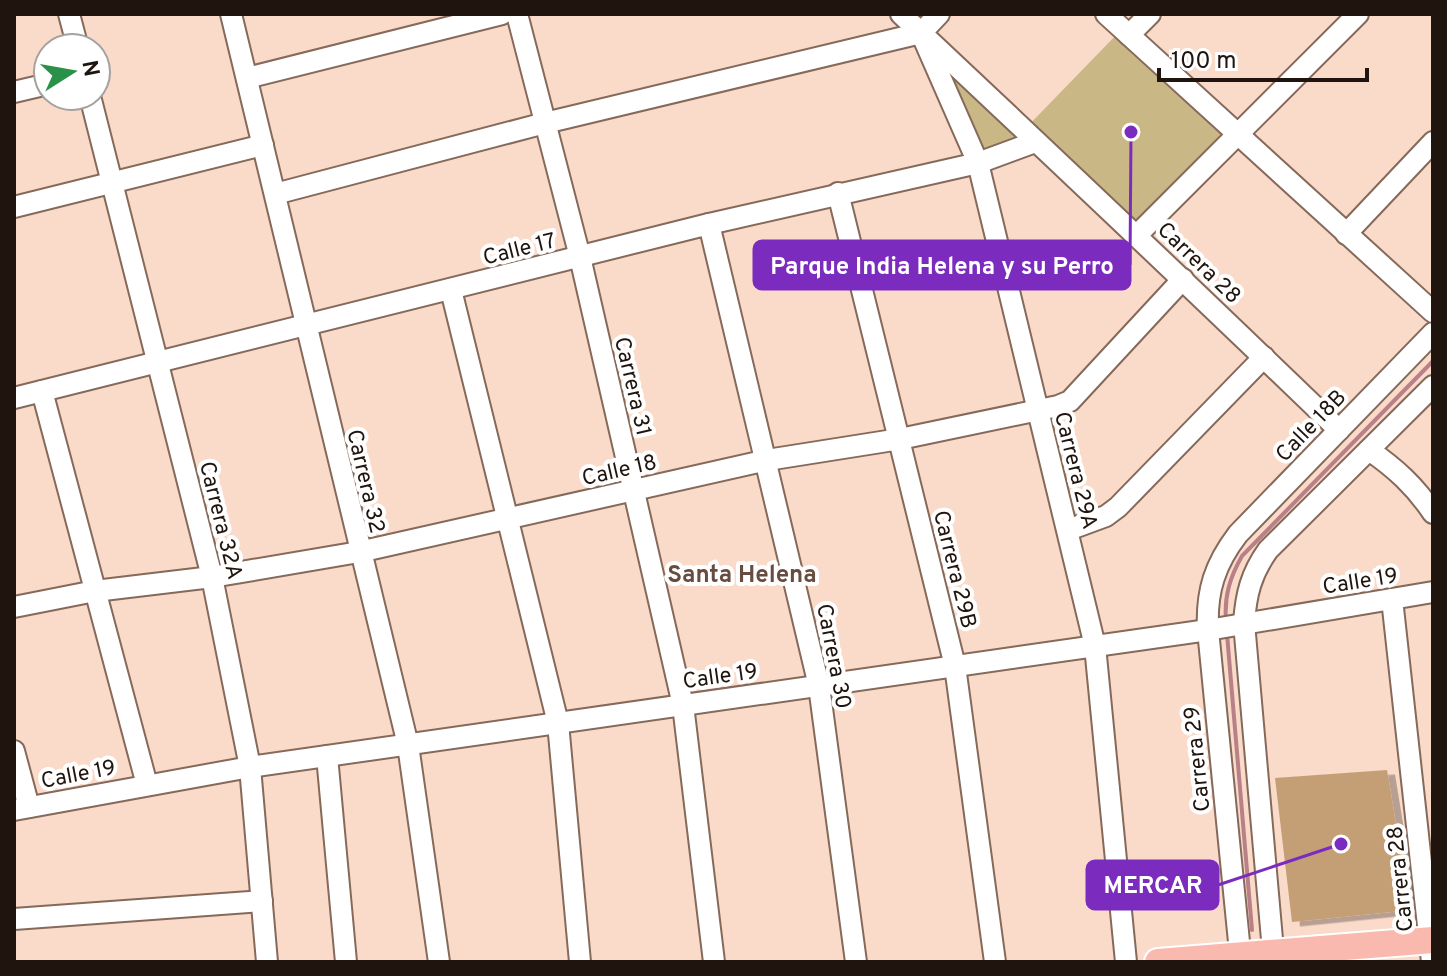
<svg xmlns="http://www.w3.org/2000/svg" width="1447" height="976" viewBox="0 0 1447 976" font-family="Overpass,sans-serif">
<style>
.green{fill:#cab786}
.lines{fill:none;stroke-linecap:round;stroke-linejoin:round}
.stream{stroke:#ba8088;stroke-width:4}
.building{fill:#c49f74;filter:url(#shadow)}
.minor-casing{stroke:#85695a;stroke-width:24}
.major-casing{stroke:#fff;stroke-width:30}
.minor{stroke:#fff;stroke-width:20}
.major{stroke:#fab9ae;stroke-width:26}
.labels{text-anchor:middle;stroke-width:8;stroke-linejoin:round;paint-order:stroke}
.street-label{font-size:22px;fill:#1f140e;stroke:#fff}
.neighbourhood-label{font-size:24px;font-weight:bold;fill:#674d3f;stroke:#fff}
.leader{fill:none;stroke:#7b2cbf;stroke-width:3}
.callout-dot{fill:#7b2cbf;stroke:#fff;stroke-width:3}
.callout{fill:#7b2cbf;stroke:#7b2cbf;stroke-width:3}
.callout-label{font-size:24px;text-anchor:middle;font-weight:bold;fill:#fff}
</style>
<defs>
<filter id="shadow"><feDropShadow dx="8" dy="4.5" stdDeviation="0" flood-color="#0004"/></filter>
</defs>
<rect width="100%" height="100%" fill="#fadac9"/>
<!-- green -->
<polygon class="green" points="1122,29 1238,133 1137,235 1035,143 978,163 921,33 1023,131"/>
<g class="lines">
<!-- stream -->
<g class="stream">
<path d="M1226 621C1224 596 1230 577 1242 556L1433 361"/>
<polyline points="1227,634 1252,930"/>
</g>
</g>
<!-- building -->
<polygon class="building" points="1387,770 1410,910 1292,922 1275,778"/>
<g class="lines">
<!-- minor casing -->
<g class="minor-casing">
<g id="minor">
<polyline points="69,14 78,48"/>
<polyline points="231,14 408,745 439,962"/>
<polyline points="517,14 580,257 683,705 714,962"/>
<path d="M901 14C1048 152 1194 290 1339 430"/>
<polyline points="1106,14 1433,312"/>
<polyline points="921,33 978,163 1095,646 1126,962"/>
<polyline points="1129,35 1150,14"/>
<polyline points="247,78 502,14"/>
<polyline points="14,92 48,84"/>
<polyline points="90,96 212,577 250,767 267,962"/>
<polyline points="838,193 955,666 995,962"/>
<polyline points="275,194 545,123 921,33 939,14"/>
<polyline points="14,207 263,145"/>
<polyline points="709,224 819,686 856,962"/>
<polyline points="1346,234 1433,142"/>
<polyline points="1137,235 1358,14"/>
<polyline points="451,290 558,723 580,962"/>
<polyline points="42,391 147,785"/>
<polyline points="14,398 709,224 978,163 1035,142"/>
<path d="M1369 450C1395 468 1415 486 1433 513"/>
<polyline points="1068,530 1106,516 1118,507 1264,357"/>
<polyline points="1392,599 1432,962"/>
<polyline points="14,607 95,591 212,577 359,552 767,460 900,439 1058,406 1070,401 1183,279"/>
<polyline points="14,751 29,807"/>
<polyline points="327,756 346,962"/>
<polyline points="14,810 250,767 1208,630 1433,592"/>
<polyline points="14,919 262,901"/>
<path d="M1241 962 1208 630C1206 591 1215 564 1238 534L1433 333"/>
<path d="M1274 962 1244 623C1246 594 1251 574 1268 550L1433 386"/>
</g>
</g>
<!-- major casing -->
<g class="major-casing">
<polyline id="major" points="1158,962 1433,940"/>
</g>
<!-- minor -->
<use href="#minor" class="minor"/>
<!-- major -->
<use href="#major" class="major"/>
</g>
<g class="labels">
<!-- street labels -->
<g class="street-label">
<text transform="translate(519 248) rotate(-14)" y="8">Calle 17</text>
<text transform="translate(1200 262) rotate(44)" y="8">Carrera 28</text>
<text transform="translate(634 386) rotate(77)" y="8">Carrera 31</text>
<text transform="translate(1310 425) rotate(-46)" y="8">Calle 18B</text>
<text transform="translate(619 469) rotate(-13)" y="8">Calle 18</text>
<text transform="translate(1077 470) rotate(76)" y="8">Carrera 29A</text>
<text transform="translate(367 481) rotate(77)" y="8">Carrera 32</text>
<text transform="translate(222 520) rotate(76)" y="8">Carrera 32A</text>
<text transform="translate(956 569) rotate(76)" y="8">Carrera 29B</text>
<text transform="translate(1360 580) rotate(-9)" y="8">Calle 19</text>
<text transform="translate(835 656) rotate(79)" y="8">Carrera 30</text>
<text transform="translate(720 675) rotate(-8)" y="8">Calle 19</text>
<text transform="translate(1196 759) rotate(-96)" y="8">Carrera 29</text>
<text transform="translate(78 773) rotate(-11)" y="8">Calle 19</text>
<text transform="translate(1399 879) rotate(-96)" y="8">Carrera 28</text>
</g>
<!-- neighbourhood labels -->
<g class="neighbourhood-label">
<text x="742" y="582">Santa Helena</text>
</g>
</g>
<!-- callouts -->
<path class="leader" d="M1131 132L1130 265M1341 844L1218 885"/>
<g class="callout-dot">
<circle cx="1131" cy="132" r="8"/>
<circle cx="1341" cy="844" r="8"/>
</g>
<g class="callout">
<rect x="754" y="241" width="376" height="48" rx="8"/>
<rect x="1087" y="861" width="131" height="48" rx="8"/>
</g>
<g class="callout-label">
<text x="942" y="274">Parque India Helena y su Perro</text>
<text x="1153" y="893">MERCAR</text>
</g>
<!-- border -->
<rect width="1447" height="976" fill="none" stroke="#1f140e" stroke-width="32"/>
<!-- north arrow -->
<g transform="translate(72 72) rotate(79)"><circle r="38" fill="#ffffff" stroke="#a5a19f" stroke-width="2"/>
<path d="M0-6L14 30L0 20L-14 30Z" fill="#299248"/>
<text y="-12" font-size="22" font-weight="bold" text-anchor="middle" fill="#1f140e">N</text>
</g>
<!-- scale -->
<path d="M1159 68v12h208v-12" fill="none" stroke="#1f140e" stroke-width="4"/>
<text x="1171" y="68" font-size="24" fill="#1f140e" stroke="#ffffff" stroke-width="6" paint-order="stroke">100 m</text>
</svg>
